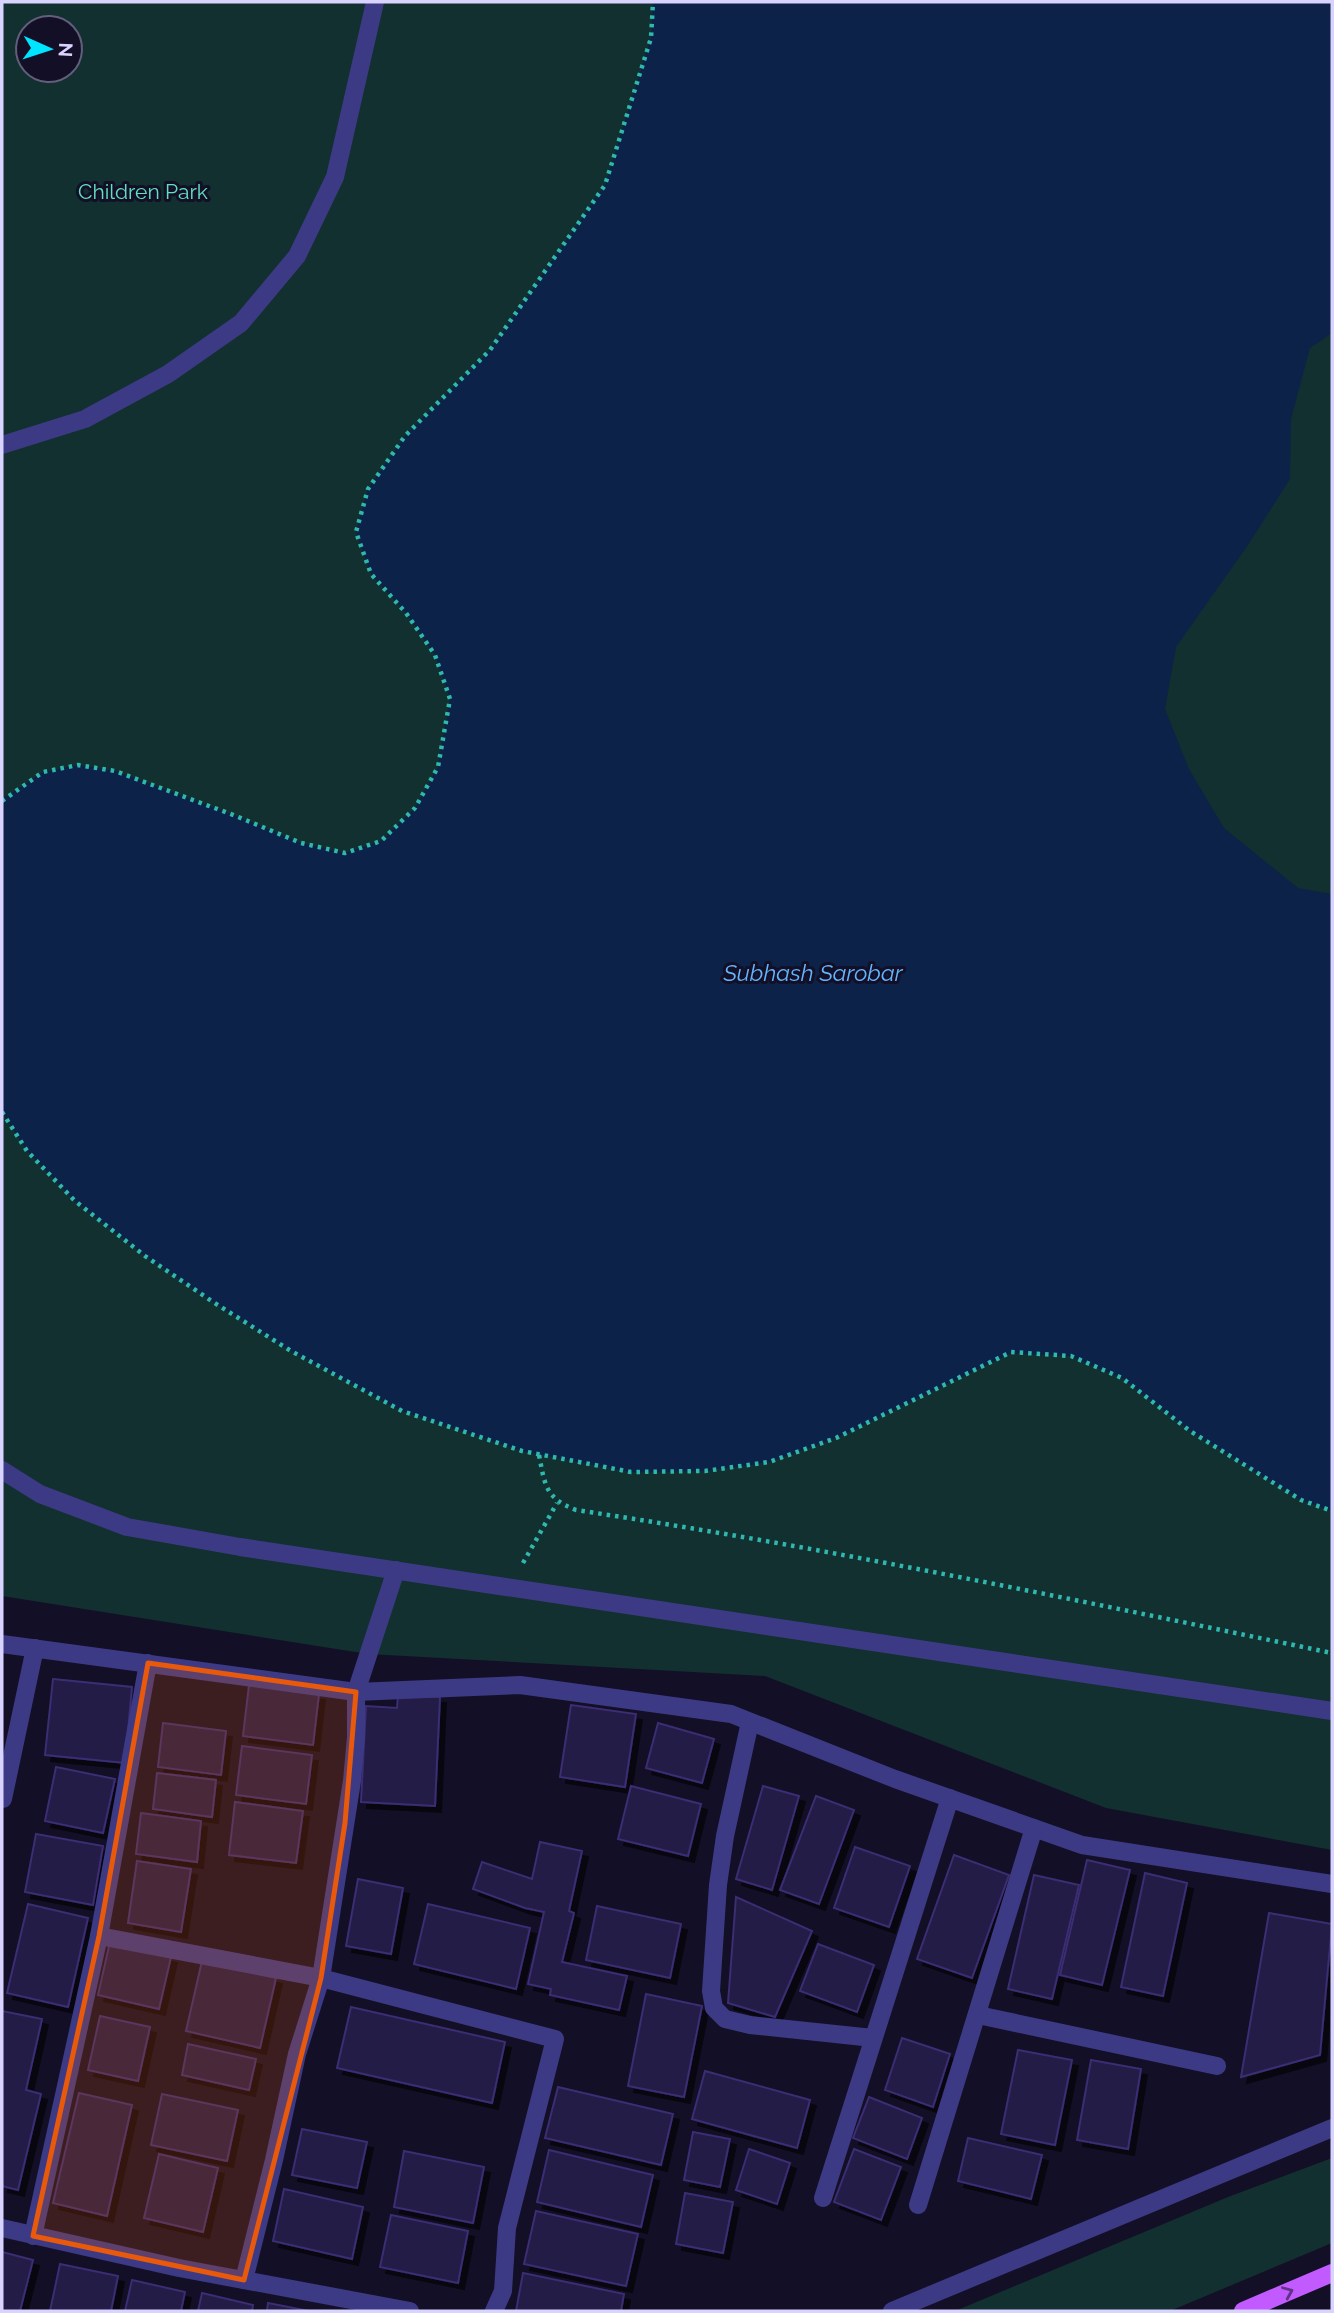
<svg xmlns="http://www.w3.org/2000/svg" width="1334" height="2313" viewBox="0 0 1334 2313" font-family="Raleway,sans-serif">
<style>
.green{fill:#12302f;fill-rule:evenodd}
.water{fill:#0c2248}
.building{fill:#241b47;stroke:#3b2d73;stroke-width:2;filter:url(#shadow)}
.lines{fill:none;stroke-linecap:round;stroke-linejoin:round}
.path{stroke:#2fb8b0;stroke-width:4.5;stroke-dasharray:3.5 5;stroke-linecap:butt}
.minor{stroke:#3d3a85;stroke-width:18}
.major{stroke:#c25bff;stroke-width:18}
.oneway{stroke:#623188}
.marked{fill:#e8590c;fill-opacity:0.2;stroke:#e8590c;stroke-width:5;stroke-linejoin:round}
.labels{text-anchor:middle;stroke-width:6;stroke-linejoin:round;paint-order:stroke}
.park-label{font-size:21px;fill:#5fe0c0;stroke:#130f26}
.water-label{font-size:23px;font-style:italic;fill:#62b6ff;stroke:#130f26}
</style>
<defs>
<filter id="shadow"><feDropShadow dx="6" dy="6" stdDeviation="0" flood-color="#0009"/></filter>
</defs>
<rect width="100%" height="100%" fill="#130f26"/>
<!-- green -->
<g class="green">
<path d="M2 2H1332V1850L1106 1808 765 1676 368 1654 2 1596ZM28 28H70V70H28Z"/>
<polygon points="1332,2158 1332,2243 1170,2311 955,2311 1228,2197"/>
</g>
<!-- water -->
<polygon class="water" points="653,2 1332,2 1332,333 1310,348 1291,419 1290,479 1248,545 1176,647 1165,709 1189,769 1224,828 1298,888 1332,894 1332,1511 1301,1500 1190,1431 1122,1378 1070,1356 1011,1353 836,1438 769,1462 705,1471 631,1472 522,1451 402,1411 291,1351 213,1302 145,1256 75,1201 27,1151 2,1112 2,801 4,798 43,772 78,765 115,771 236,816 301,843 345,853 381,841 415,808 438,767 450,699 435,655 406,613 371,574 356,532 368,489 405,436 490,350 605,185 651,38"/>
<!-- building -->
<g class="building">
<polygon points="53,1679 132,1687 125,1763 45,1755"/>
<polygon points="249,1685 319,1694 313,1745 243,1736"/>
<polygon points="398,1695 440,1697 435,1806 361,1802 366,1706 397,1708"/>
<polygon points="571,1705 636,1714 625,1787 560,1777"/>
<polygon points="163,1723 226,1731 221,1775 158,1767"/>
<polygon points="658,1723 714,1739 702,1783 646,1768"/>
<polygon points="242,1746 312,1755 306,1804 236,1795"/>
<polygon points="56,1767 115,1779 103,1833 45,1821"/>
<polygon points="157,1773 216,1780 212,1817 153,1809"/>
<polygon points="631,1786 701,1804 688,1856 618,1839"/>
<polygon points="763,1786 799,1796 772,1890 736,1879"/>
<polygon points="816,1796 854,1810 819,1904 780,1890"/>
<polygon points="235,1802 303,1811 296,1863 229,1855"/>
<polygon points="141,1813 201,1821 197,1862 136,1854"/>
<polygon points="36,1834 103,1846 93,1905 25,1892"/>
<polygon points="540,1842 582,1851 569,1911 574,1913 562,1962 627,1976 619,2010 550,1995 551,1989 528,1984 544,1912 525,1908 473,1889 482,1862 532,1879"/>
<polygon points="855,1847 910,1866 889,1927 834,1908"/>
<polygon points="954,1855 1009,1875 972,1978 917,1959"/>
<polygon points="1087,1860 1130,1870 1102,1985 1060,1975"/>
<polygon points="137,1861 191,1869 181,1932 128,1923"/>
<polygon points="1145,1873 1187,1883 1163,1996 1121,1987"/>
<polygon points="1034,1875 1079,1885 1052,1999 1008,1989"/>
<polygon points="358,1879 403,1888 391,1954 346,1946"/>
<polygon points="736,1897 812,1931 775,2017 728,2003"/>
<polygon points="28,1904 88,1918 68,2007 7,1993"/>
<polygon points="428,1904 530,1928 516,1989 414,1964"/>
<polygon points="597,1906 681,1924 670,1978 586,1960"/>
<polygon points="1269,1913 1332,1924 1320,2055 1241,2077"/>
<polygon points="110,1942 171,1957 159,2009 98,1995"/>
<polygon points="818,1944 874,1965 857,2012 800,1991"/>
<polygon points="202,1961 276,1978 260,2048 186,2031"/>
<polygon points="646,1994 702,2006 684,2097 628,2086"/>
<polygon points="351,2007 505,2042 492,2103 337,2068"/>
<polygon points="2,2011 42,2019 26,2090 41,2094 18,2190 2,2186"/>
<polygon points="100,2016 150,2027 138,2081 88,2070"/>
<polygon points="902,2038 950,2054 933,2107 885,2090"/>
<polygon points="188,2044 256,2059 249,2090 182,2075"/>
<polygon points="1018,2050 1072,2060 1055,2145 1001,2134"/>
<polygon points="1091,2060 1141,2069 1128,2149 1077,2140"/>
<polygon points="705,2071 810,2100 797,2148 692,2119"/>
<polygon points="558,2087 673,2114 661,2165 545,2138"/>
<polygon points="79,2093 132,2105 107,2216 53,2203"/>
<polygon points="162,2094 238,2110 227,2161 151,2145"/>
<polygon points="869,2097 922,2118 907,2159 853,2138"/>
<polygon points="302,2129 367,2142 357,2188 292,2175"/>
<polygon points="693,2132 730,2139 720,2187 684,2180"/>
<polygon points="968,2138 1042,2155 1031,2199 958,2181"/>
<polygon points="749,2149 790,2163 777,2204 736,2190"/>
<polygon points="854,2149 901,2167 881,2220 834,2202"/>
<polygon points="549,2150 653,2175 641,2227 537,2202"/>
<polygon points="404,2151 484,2167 473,2223 394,2207"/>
<polygon points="159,2154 218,2168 203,2232 144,2218"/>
<polygon points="284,2189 363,2207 352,2259 273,2241"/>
<polygon points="685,2193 733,2202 723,2253 676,2244"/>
<polygon points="536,2211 638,2234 626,2286 524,2264"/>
<polygon points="391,2215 468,2231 458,2283 380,2267"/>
<polygon points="2,2252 33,2260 20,2311 2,2311"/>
<polygon points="60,2264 118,2276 111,2311 50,2311"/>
<polygon points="523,2273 624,2294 621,2311 516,2311"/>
<polygon points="132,2280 185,2292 181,2311 125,2311"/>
<polygon points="202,2293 253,2305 252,2311 198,2311"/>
<polygon points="268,2303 309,2311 267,2311"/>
</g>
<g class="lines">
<!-- path -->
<g class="path">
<polyline points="2,801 43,772 78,765 115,771 236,816 301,843 345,853 381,841 415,808 438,767 450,699 435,655 406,613 371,574 356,532 368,489 405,436 490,350 605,185 651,38 653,2"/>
<polyline points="2,1112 27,1151 75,1201 145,1256 213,1302 291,1351 402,1411 522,1451 631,1472 705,1471 769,1462 836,1438 1011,1352 1071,1356 1122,1378 1190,1431 1301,1500 1332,1511"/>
<path d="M539 1455C545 1485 545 1498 576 1510 830 1548 1081 1601 1332 1653"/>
<polyline points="523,1563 557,1503"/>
</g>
<!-- minor -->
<g class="minor">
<polyline points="2,445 85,419 168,374 241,323 297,256 335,177 375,2"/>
<polyline points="2,1470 40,1494 127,1527 240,1547 1332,1711"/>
<polyline points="2,1644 356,1692 520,1685 731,1714 895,1779 1082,1845 1332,1884"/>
<polyline points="148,1663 99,1936 321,1978 555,2039 507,2228 503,2291 494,2311"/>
<polyline points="750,1722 725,1836 718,1885 711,1991 714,2008 725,2019 750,2025 873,2038"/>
<polyline points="3,1799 35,1648"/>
<polyline points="978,2015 1217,2066"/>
<polyline points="823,2198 950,1798"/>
<polyline points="918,2205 1034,1828"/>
<polyline points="2,2228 179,2268 410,2311"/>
<polyline points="33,2236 99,1936"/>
<polyline points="244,2280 274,2160 297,2054 321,1978 352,1781 356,1737 356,1692 396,1570"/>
<polyline points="892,2311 1332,2128"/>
</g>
<!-- major -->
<polyline class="major" points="1243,2311 1332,2273"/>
</g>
<!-- one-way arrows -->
<defs><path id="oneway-chevron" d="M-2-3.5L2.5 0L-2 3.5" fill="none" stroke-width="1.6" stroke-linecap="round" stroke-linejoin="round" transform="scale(1.75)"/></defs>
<use class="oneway" href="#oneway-chevron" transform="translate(1288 2292) rotate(-23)"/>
<!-- marked area -->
<path class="marked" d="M148 1663 356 1692 345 1823 321 1978 244 2280 33 2236 99 1936Z"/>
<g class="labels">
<!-- park labels -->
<g class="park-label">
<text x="143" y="199">Children Park</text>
</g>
<!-- water labels -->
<g class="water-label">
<text x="813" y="981">Subhash Sarobar</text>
</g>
</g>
<!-- border -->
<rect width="1334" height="2313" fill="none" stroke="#d9d4ff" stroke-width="7"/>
<!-- north arrow -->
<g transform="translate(49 49) rotate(93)"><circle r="33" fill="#130f26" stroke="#625e7d" stroke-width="2"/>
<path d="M0-5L12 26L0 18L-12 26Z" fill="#00e5ff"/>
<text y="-10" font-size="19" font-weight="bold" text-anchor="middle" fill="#d9d4ff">N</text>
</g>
</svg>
